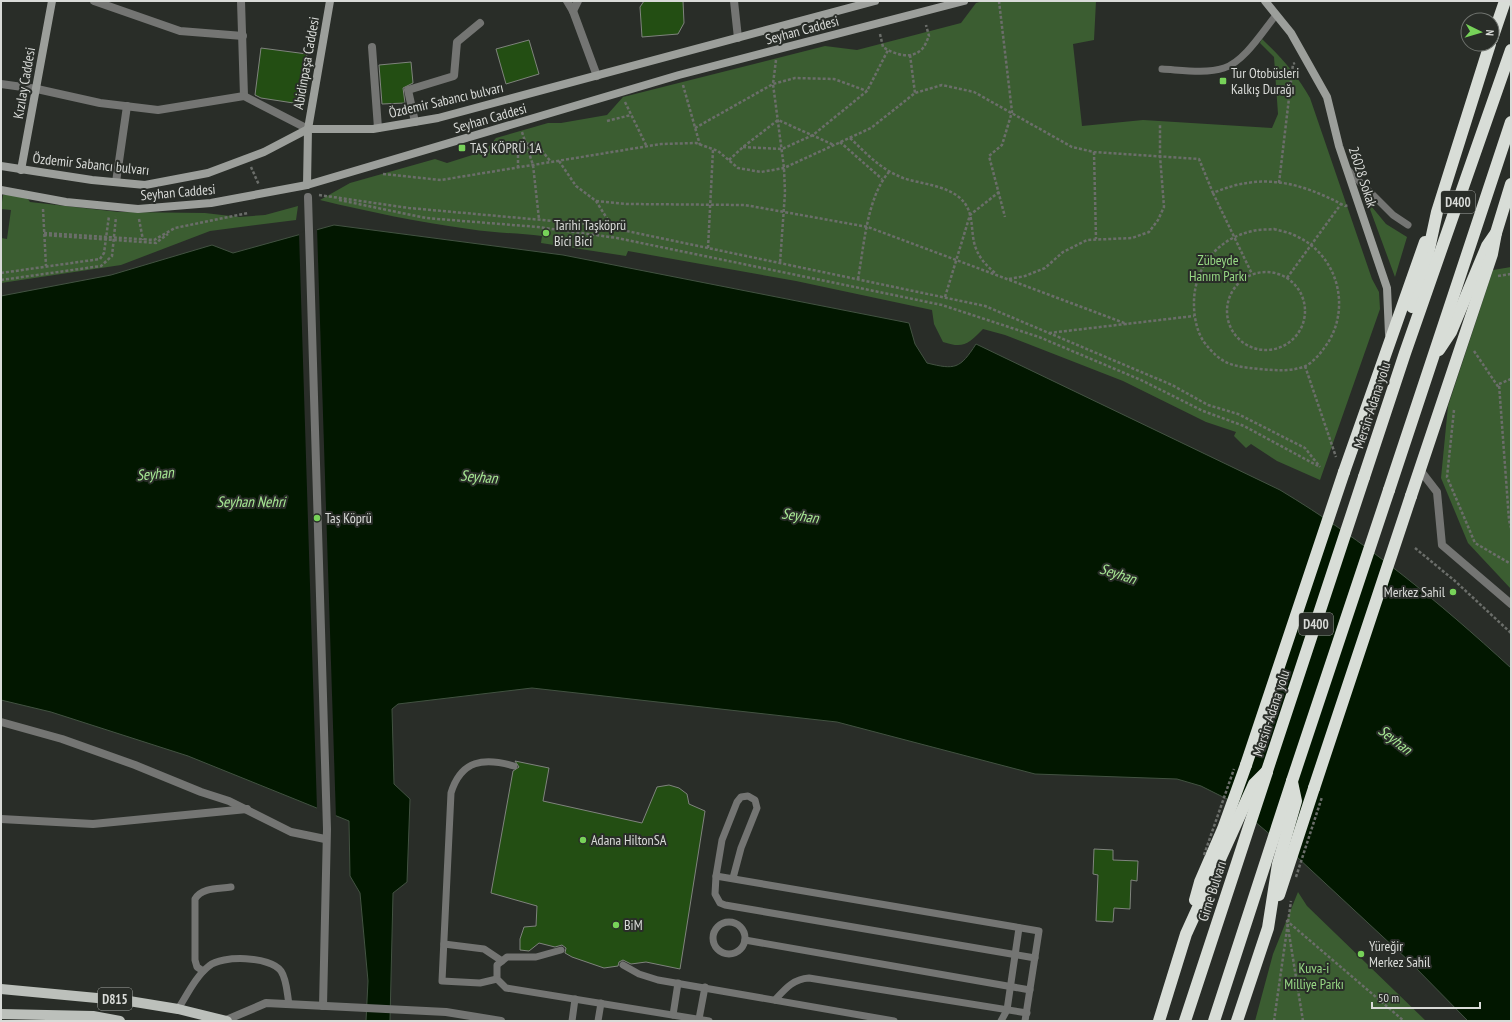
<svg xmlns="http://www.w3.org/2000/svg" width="1512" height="1022" viewBox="0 0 1512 1022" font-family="'PT Sans Narrow',sans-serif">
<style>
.green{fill:#3b5d31}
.water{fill:#021700;stroke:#425241}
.pier{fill:#292d28}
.building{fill:#234e13;stroke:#7f837d}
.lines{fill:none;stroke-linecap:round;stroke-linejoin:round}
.path{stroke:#6b6e6a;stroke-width:2.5;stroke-dasharray:3 2;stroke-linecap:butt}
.lane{stroke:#747573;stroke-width:7}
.street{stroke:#747573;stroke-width:8}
.secondary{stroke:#9c9f9b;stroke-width:8}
.primary{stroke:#bcc0bb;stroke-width:10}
.highway{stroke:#d8ddd7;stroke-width:12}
.path-bridge{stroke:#6b6e6a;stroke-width:2.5;stroke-dasharray:3 2;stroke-linecap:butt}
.highway-bridge{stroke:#d8ddd7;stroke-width:12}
.poi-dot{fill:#77d259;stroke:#292d28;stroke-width:1.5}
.labels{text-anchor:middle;stroke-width:4;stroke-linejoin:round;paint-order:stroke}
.shield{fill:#292d28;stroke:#a4a7a3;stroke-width:1}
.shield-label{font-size:13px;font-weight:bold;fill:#d9dbd8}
.street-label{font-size:14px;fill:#d9dbd8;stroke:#292d28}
.poi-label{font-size:14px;fill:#d9dbd8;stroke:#292d28;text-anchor:start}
.park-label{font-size:14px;fill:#97d884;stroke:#292d28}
.water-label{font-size:15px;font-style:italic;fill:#a8e995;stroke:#292d28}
</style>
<rect width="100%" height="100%" fill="#292d28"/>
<!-- green -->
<g class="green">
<path d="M983 1H1096L1094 40 1073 44 1082 126 1143 120 1272 128 1278 114 1274 57 1260 43 1262 39C1281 57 1297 75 1310 98L1372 279 1379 292 1380 309 1320 480 1277 461 1251 444 1246 448 1234 436 1236 432 1206 422 1123 381 1005 335 983 329C968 344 964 349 943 342L934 324 932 310 796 281 628 251 626 256 541 243 542 236C518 233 493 233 469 229 419 222 369 212 320 200L350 183 435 159 447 163 485 151 496 138 548 123H561L607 115 623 97 825 46 857 50 961 23 976 3Z"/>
<polygon points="3,195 25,195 30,202 119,212 205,213 239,217 265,215 298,206 296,220 210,231 121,265 1,283 1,238 7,239 11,210 1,209"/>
<polygon points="1367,201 1386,224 1407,237 1395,277"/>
<polygon points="1511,267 1511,589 1468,543 1441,478 1448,406 1493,270"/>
<polygon points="1298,892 1307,906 1426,1021 1255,1021 1273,954"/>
</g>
<!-- water -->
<path class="water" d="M334 225 563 255 909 323 915 344 927 363C955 370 960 369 976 344L1280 490C1365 541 1438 601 1511 668V1021H1468L1410 962 1297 857 1229 800 1201 786 1177 779 1035 774 837 722 532 688 398 704 392 709 394 784 410 799 407 882 393 893 390 1021H366L368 981 360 893 350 876 349 821 188 756 51 712 1 700V296L111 275 212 245 233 253Z"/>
<!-- pier -->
<polygon class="pier" points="317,228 336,818 317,810 299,233"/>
<!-- building -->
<g class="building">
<polygon points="644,1 683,1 684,23 678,34 642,37 640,7"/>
<polygon points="529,40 539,74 506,84 496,49"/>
<polygon points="261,48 307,54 300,104 261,98 255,95"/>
<polygon points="411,62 413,83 403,88 405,103 382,104 379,65"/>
<polygon points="515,761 549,768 543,801 642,823 657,787 669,785 679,788 687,794 689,804 705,811 680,969 646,962 631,964 623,960 619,962 618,966 604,968 572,957 565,953 566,948 562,945 555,947 539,943 529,951 520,950 520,939 524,927 536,926 537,906 491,893 513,771 519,767"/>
<polygon points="1094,849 1113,850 1113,860 1138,861 1137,881 1131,880 1130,909 1114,908 1113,922 1096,921 1098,875 1093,874"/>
</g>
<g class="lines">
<!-- path -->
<g class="path">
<polyline points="999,1 1012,112 1002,145 989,156 1005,217"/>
<path d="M880 34 883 47C894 54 910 60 921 50 925 47 927 40 929 36L926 25"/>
<polyline points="910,55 915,93"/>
<polyline points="776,60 773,84 784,168 785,193 780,263"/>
<polyline points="683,85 700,145"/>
<polyline points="625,102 647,147"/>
<polyline points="607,121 631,115"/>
<polyline points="695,128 773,84 795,78 834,79 867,91"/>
<polyline points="522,132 533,165 539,219"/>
<path d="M850 138C867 154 880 169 903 178 921 184 945 185 960 198 975 211 970 230 975 246 979 258 986 265 995 273"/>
<polyline points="840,142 882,179"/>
<polyline points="743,147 782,149 813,135 867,91 888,50"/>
<polyline points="1094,152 1096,239"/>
<polyline points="729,160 743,147 778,120 834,145"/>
<polyline points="559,161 576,186 596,201 613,228"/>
<polyline points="251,167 259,185"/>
<polyline points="518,168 518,146 535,142 551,162"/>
<path d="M383 174 441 180 661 144 696 143 718 151 738 168 761 172 784 168 871 128 915 93 942 85 974 92 1072 147 1094 152 1199 159 1213 193C1262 172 1300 182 1345 206L1349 205"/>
<polyline points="1279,183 1293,64 1295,63"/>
<polyline points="1213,193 1252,274"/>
<polyline points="319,195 409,208 598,225 985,306 1172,385 1208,405 1238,414 1305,448 1320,467"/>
<polyline points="339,200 426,218 538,227 617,238 942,305 1039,337 1141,380 1203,411 1244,426 1318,466"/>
<polyline points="596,201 627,204 745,205 868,227 1127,324"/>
<polyline points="43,209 46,266"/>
<polyline points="139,219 143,240"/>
<path d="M1274 229C1280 231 1288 232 1294 235 1336 253 1351 303 1329 341 1323 350 1314 363 1303 367 1288 372 1274 370 1259 369 1231 366 1222 365 1204 342 1197 332 1194 317 1194 305 1193 269 1217 238 1253 231 1259 229 1267 230 1274 229Z"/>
<polyline points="44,233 154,240 175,228 248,213"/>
<polyline points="44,235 156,243 168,234"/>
<polyline points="708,248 713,150"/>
<circle cx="1266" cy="311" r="39"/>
<polyline points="1,273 100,259 104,253 109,216"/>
<polyline points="1498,276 1511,274"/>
<polyline points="1287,278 1341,204"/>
<path d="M858 279C864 246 867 197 889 172"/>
<polyline points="1009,279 1025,276 1045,268 1063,252 1087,240 1132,238 1149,232 1158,220 1164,207 1160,156 1160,124"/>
<polyline points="1,280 101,266 112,256 116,217"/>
<polyline points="945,297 970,215 999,192"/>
<polyline points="1049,333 1194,316"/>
<polyline points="1474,351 1499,388"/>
<polyline points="1305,366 1336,457"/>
<polyline points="1511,379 1499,384 1509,520 1511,528"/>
<polyline points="1454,410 1447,477 1475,543 1511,564"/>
<polyline points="1415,548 1455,581 1511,633"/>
<polyline points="1274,1021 1291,901"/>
<polyline points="1303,1021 1287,921 1404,1021"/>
</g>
<!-- lane -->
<g class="lane">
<path d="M1162 69C1181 70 1206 74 1224 68 1244 62 1263 31 1276 15"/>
<polyline points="1348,170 1393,215 1408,225"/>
<polyline points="716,876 1039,931 1025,1021"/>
<polyline points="733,878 741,848 757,808 755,800 748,796 741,797 737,802 722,840 716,876 715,894 720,903 725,905 1035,958"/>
<circle cx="729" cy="938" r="16"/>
<polyline points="745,940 1030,990"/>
<polyline points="444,944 484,949 502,961"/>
<polyline points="561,950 536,957 507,957 497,965 497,979 506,988 709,1021"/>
<polyline points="623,965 639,974 658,980 894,1021"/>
<path d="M203 971 197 967 195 960V899C202 887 219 889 231 887"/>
<path d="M497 979 480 983 442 981 451 793C461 760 484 757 514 766"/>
<path d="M775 1000C785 989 793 979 809 978L1027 1013"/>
<path d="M178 1009C187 995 196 976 209 966 222 955 270 956 281 971 287 980 287 994 289 1004"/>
<polyline points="673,1015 678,983"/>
<polyline points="699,1019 705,987"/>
<polyline points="572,1021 575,999"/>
<polyline points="598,1021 601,1003"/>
<polyline points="1001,1021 1007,1010 1019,928"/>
</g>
<!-- street -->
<g class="street">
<polyline points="94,1 180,31 243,36"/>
<polyline points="241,1 244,96"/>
<polyline points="567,1 573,11 597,76"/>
<polyline points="734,1 738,38"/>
<polyline points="573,11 578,1"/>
<polyline points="372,47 378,128"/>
<polyline points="1,84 37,89 100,103 158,110 244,96 308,129"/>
<polyline points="415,122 408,90 454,76 457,42 480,23"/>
<polyline points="116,182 127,106"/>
<polyline points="308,197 327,829 323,1006"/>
<polyline points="1420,470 1437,492 1442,545 1511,604"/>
<polyline points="1,722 62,739 135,765 201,792 229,801 291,832 325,839"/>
<polyline points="1,819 93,824 247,809"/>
<polyline points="224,1021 266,1003 446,1012 501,1021"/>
</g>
<!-- secondary -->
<g class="secondary">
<polyline points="1265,1 1291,33 1327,97 1339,146 1387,288 1389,334"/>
<polyline points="1,166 92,180 145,185 208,173 264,152 308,129 373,129 438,118 875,1"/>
<polyline points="21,170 52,1"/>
<polyline points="307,185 308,129 330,1"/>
<polyline points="1,190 66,202 138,209 211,203 307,185 679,75 964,1"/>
</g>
<!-- primary -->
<g class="primary">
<polyline points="1,989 129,1001 178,1009 227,1021"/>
<polyline points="1,1014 93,1016 120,1021"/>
</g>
<!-- highway -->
<g class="highway">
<polyline points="1492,39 1505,1"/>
<polyline points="1412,307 1426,263 1437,212 1490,44"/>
<polyline points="1439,350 1451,332 1487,246 1496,233 1511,184"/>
<polyline points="1344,472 1425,242"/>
<polyline points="1364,477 1405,353 1511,50"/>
<polyline points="1389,490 1511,122"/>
<polyline points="1411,496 1492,254 1496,233"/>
<polyline points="1279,895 1314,788"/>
<polyline points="1195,900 1200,882 1223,829 1246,765"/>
<polyline points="1159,1021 1186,934 1254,784 1267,771"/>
<polyline points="1185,1021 1267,772"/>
<polyline points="1214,1021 1292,781"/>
<polyline points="1237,1021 1268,928 1278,864 1296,801 1292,782"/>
</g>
<!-- path-bridge -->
<g class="path-bridge">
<polyline points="1204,855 1234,769"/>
<polyline points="1296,877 1322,797"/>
</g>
<!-- highway-bridge -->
<g class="highway-bridge">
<polyline points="1246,765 1344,472"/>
<polyline points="1267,771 1364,477"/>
<polyline points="1292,781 1389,490"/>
<polyline points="1314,788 1411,496"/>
</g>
</g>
<!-- markers -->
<g class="poi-dot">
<rect x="1219" y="77" width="8" height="8" rx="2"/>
<rect x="458" y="144" width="8" height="8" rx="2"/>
<circle cx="546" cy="233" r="4"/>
<circle cx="317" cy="518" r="4"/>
<circle cx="1453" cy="592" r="4"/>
<circle cx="583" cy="840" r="4"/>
<circle cx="616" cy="925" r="4"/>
<circle cx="1361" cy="954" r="4"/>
</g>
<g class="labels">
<!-- shield labels -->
<g class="shield">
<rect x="1441" y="191" width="34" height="22" rx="3"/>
<rect x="1299" y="613" width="34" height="22" rx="3"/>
<rect x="98" y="988" width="34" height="22" rx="3"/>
</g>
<g class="shield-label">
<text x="1458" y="207">D400</text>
<text x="1316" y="629">D400</text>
<text x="115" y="1004">D815</text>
</g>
<!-- street labels -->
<g class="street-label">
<text transform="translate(802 30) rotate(-15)" y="5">Seyhan Caddesi</text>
<text transform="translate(306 63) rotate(-80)" y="5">Abidinpaşa Caddesi</text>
<text transform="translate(24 83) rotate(-80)" y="5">Kızılay Caddesi</text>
<text transform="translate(446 100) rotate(-13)" y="5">Özdemir Sabancı bulvarı</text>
<text transform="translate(490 118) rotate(-16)" y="5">Seyhan Caddesi</text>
<text transform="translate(91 164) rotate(6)" y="5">Özdemir Sabancı bulvarı</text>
<text transform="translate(1363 177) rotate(72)" y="5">26028 Sokak</text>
<text transform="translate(178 192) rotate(-5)" y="5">Seyhan Caddesi</text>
<text transform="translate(1372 405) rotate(-72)" y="5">Mersin-Adana yolu</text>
<text transform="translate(1271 713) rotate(-72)" y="5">Mersin-Adana yolu</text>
<text transform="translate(1212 891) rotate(-72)" y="5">Girne Bulvarı</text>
</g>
<!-- poi labels -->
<g class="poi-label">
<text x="1231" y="78">Tur Otobüsleri<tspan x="1231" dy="16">Kalkış Durağı</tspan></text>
<text x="470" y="153">TAŞ KÖPRÜ 1A</text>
<text x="554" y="230">Tarihi Taşköprü<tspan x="554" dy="16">Bici Bici</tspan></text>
<text x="325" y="523">Taș Köprü</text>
<text x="1445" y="597" text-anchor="end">Merkez Sahil</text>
<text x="591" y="845">Adana HiltonSA</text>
<text x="624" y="930">BiM</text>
<text x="1369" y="951">Yüreğir<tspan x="1369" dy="16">Merkez Sahil</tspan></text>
</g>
<!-- park labels -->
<g class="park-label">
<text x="1218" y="265">Zübeyde<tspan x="1218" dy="16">Hanım Parkı</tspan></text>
<text x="1314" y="973">Kuva-i<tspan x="1314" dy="16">Milliye Parkı</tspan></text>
</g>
<!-- water labels -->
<g class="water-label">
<text transform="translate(155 474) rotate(-5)" y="5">Seyhan</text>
<text transform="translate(479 477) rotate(5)" y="5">Seyhan</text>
<text x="251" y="507">Seyhan Nehri</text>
<text transform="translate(800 516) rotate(8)" y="5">Seyhan</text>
<text transform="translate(1118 574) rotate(18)" y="5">Seyhan</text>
<text transform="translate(1395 740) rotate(38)" y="5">Seyhan</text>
</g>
</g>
<!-- border -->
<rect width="1512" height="1022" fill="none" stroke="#d9dbd8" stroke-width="4"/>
<!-- north arrow -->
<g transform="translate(1480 32) rotate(95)"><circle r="19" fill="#292d28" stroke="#6f736e"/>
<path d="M0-3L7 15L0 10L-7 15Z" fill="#77d259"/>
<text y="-6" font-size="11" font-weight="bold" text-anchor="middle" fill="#d9dbd8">N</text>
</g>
<!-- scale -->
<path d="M1372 1002v6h108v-6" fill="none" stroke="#d9dbd8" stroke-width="2"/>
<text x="1378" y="1002" font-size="12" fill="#d9dbd8" stroke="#292d28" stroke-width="3" paint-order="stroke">50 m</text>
</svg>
